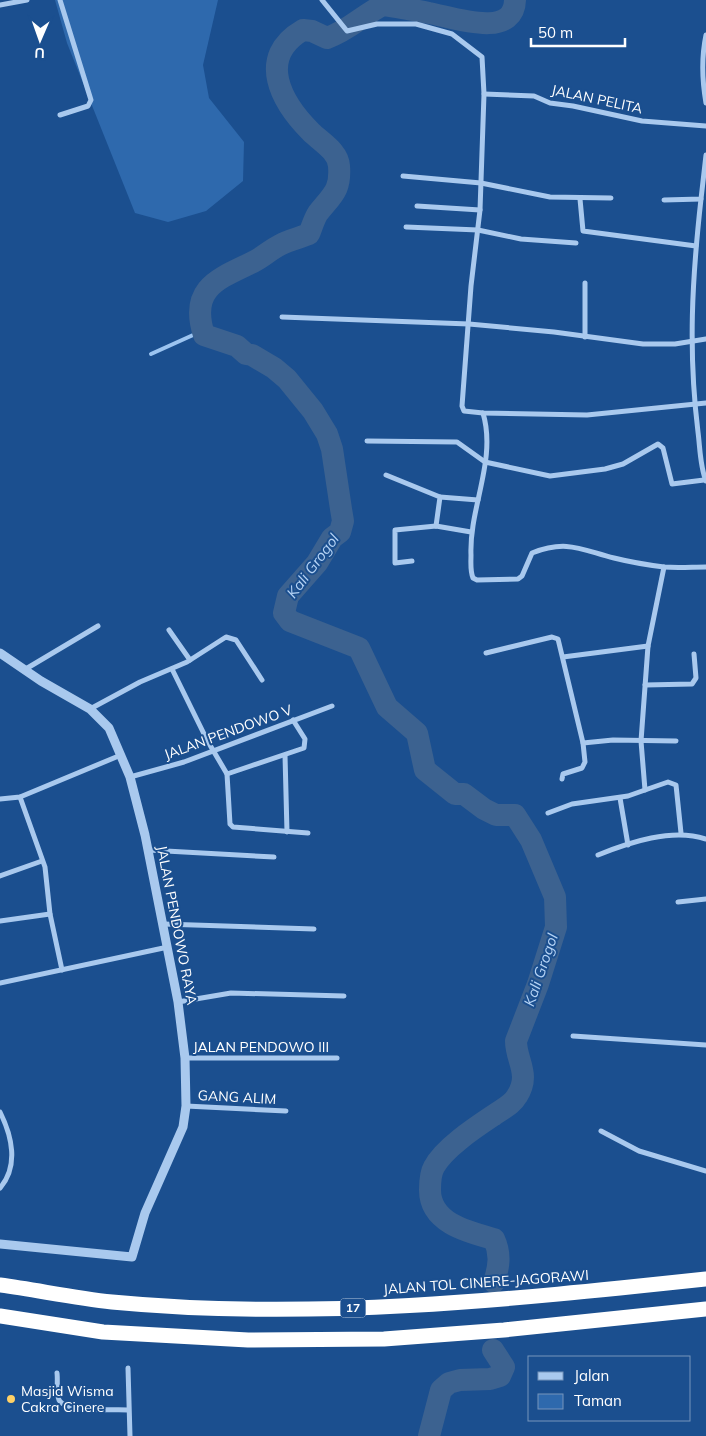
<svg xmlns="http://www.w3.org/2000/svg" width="706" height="1436" viewBox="0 0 706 1436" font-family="Mulish,sans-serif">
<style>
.green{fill:#2e69ad}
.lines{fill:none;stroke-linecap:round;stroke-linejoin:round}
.stream{stroke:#9cc4f0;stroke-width:4}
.river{stroke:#3c6290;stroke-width:22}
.minor{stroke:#a9c9ee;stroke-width:5}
.tertiary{stroke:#a9c9ee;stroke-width:9}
.motorway{stroke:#fff;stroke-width:15}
.poi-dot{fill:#ffd166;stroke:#1b4f8f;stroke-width:2}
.labels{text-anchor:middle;stroke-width:4;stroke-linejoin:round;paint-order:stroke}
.shield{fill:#1b4f8f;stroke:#bbcadd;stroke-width:1}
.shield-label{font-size:12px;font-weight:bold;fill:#fff}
.street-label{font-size:14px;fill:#fff;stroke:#1b4f8f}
.poi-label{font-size:14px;fill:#fff;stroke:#1b4f8f;text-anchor:start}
.water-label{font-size:15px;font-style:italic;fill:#b5d3f5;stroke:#1b4f8f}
</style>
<rect width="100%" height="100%" fill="#1b4f8f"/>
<!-- green -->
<polygon class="green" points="55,0 218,0 203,65 209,98 244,142 243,181 206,211 168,222 135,213 67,43"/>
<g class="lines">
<!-- stream -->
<polyline class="stream" points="151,354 202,331"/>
<!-- river -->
<g class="river">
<path d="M494 1282C499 1267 501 1254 494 1239 468 1232 430 1223 430 1190 430 1183 430 1174 434 1167 444 1148 476 1127 494 1115 502 1109 512 1105 517 1096 531 1074 516 1061 516 1041L538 984 556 927 555 897 531 840 515 815H496L484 809 464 794H455L425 770 417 733 387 707 359 648 290 621 284 613 288 596 317 563 332 538 340 532 343 521 341 509 332 449 327 434 313 411 287 379 274 368 252 355 246 354 237 346 204 335C189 288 218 279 253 262 263 257 270 250 280 245 289 240 299 238 309 234 312 227 314 219 318 213 332 195 341 191 339 166 338 151 321 142 311 132 281 102 256 57 303 30L312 31 327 38C348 31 363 15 383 5 399 7 414 10 429 13 452 17 514 40 515 0"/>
<polyline points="429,1436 441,1390 449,1383 460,1380 490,1379 500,1376 504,1367 493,1350"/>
</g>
<!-- minor -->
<g class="minor">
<polyline points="60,0 91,100 88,106 60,115"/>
<polyline points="322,0 347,31 377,24 416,24 452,34 482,57 484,94 480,210 471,286 462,406 464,411 483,413 587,415 706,403"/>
<polyline points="0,5 27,0"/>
<path d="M706 35C701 59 702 80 706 103"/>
<polyline points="484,94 534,96 550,103 573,106 642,121 706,126"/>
<polyline points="403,176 481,183 550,197 611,198"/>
<polyline points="580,199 583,231 696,246"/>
<path d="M701 199C692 280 688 351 698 432 700 447 700 467 706 481"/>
<polyline points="664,200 701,199 706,155"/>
<polyline points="417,206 480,210"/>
<polyline points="406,227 478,230 521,239 576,243"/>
<polyline points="585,283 585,337"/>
<polyline points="282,317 469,324 554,332 643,344 675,344 706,339"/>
<path d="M483 413C497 460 469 508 471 555 471 562 470 571 473 578L477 580 518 579 522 576 532 553C567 539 582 550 614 558 630 562 648 565 664 567 678 568 692 567 706 567"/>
<polyline points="367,441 457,442 485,462 550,476 605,469 623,464 658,444 663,448 672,484 704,480"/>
<polyline points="386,475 440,497 436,526"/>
<polyline points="440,497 478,500"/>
<polyline points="412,561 395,563 395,530 436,526 471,532"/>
<polyline points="664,567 648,646 641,741 645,790 668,782 676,785 681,833"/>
<polyline points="169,630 190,660"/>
<polyline points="486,653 552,637 558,639 583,743 585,762 582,768 563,774 562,779"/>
<polyline points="563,657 648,646"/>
<polyline points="172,669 207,740 227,774 230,824 233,827 308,833"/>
<polyline points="24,670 98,626"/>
<polyline points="645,685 692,684 696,678 694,654"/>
<polyline points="90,709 140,682 187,662 226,637 236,640 262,680"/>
<polyline points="583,743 613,740 676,741"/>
<polyline points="285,755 287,832"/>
<polyline points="227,774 304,748 305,739 293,720"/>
<polyline points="130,777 184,762 332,706"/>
<polyline points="20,797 45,867 50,914 62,970"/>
<polyline points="620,798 628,845"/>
<polyline points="0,799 20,797 121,755"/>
<polyline points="548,813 572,804 628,796 645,790"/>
<polyline points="148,850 274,857"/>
<path d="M598 855C630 842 672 828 706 839"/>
<polyline points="0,876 42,861"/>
<polyline points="678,902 706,899"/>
<polyline points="0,921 50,914"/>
<polyline points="163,924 314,929"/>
<polyline points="0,983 168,947"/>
<polyline points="178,1002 231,993 344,996"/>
<polyline points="573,1036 706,1045"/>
<polyline points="185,1058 337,1058"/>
<polyline points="186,1106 286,1111"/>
<path d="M0 1112C12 1136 19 1166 0 1188"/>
<polyline points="601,1131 639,1151 706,1171"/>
<polyline points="128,1368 130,1436"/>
<path d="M57 1373C58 1380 56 1394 59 1400 66 1413 115 1409 128 1410"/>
</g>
<!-- tertiary -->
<polyline class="tertiary" points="0,653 41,681 90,709 109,728 130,777 145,835 178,1002 185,1058 186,1106 183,1127 145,1213 132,1257 0,1244"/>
<!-- motorway -->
<g class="motorway">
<path d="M0 1285C37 1290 74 1298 112 1302 310 1321 509 1300 706 1279"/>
<polyline points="0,1316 103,1332 248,1340 384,1339 504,1330 706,1309"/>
</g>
</g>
<!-- markers -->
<circle class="poi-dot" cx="11" cy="1399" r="5"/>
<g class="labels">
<!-- shield labels -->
<rect class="shield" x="340.5" y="1298.5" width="25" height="19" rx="4"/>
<g class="shield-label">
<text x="353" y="1312">17</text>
</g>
<!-- street labels -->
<g class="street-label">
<text transform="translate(597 99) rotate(12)" y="5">JALAN PELITA</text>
<text transform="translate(228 732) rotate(-20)" y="5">JALAN PENDOWO V</text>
<text transform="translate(177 925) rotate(79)" y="5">JALAN PENDOWO RAYA</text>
<text x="261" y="1052">JALAN PENDOWO III</text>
<text transform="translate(237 1097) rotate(3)" y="5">GANG ALIM</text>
<text transform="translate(486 1282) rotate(-4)" y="5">JALAN TOL CINERE-JAGORAWI</text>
</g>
<!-- poi labels -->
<g class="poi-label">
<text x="21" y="1396">Masjid Wisma<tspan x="21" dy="16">Cakra Cinere</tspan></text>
</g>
<!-- water labels -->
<g class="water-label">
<text transform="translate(313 566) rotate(-53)" y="5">Kali Grogol</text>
<text transform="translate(541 970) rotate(-71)" y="5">Kali Grogol</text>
</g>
</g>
<!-- legend -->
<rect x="528" y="1356" width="162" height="65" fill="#1b4f8f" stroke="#7695bc"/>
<rect x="538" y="1372" width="25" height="8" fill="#a9c9ee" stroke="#7695bc"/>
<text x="574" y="1381" font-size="15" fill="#ffffff">Jalan</text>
<rect x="538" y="1394" width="25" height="15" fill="#2e69ad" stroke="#7695bc"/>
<text x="574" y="1406" font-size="15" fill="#ffffff">Taman</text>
<!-- north arrow -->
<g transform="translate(40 40) rotate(182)" stroke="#1b4f8f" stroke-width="4" paint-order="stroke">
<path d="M0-4L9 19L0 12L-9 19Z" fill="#ffffff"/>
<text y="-8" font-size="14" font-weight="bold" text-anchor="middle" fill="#ffffff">U</text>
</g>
<!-- scale -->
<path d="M531 38v8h94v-8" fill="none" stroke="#ffffff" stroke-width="2.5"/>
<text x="538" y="38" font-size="15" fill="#ffffff" stroke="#1b4f8f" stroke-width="4" paint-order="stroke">50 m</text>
</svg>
